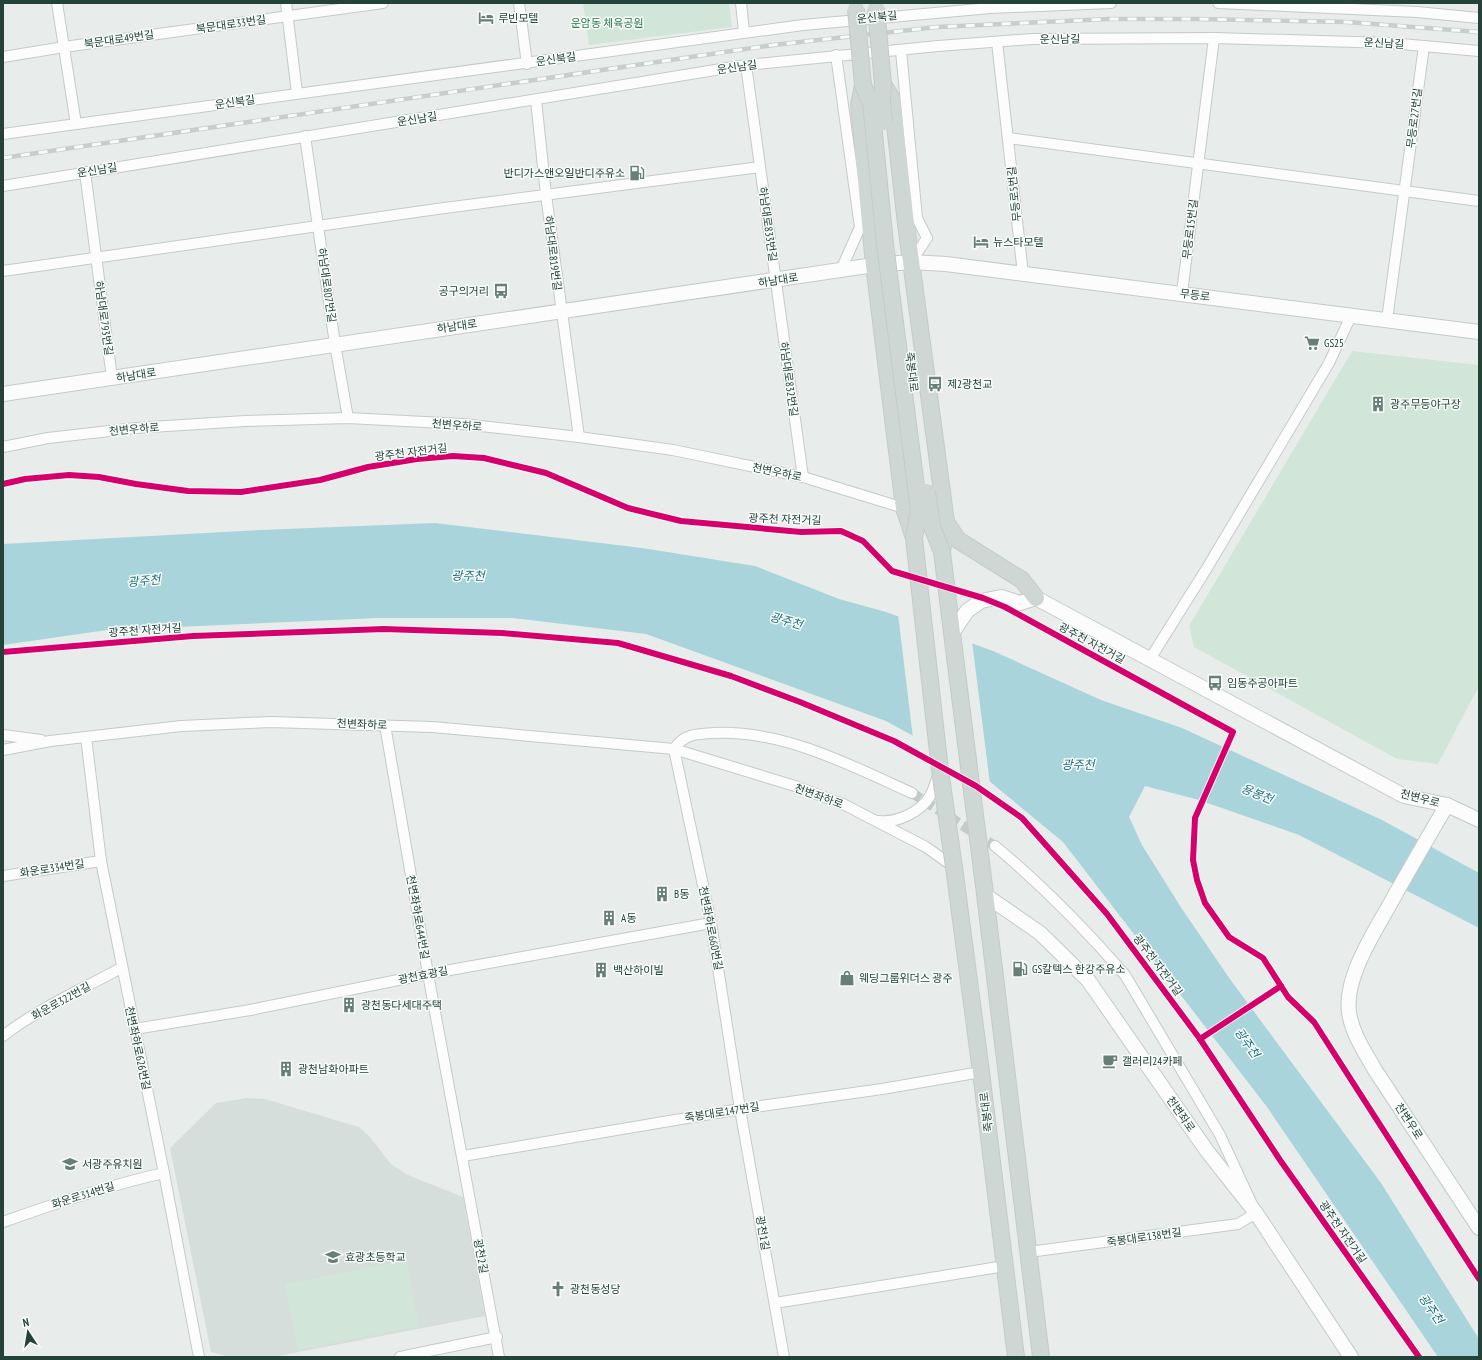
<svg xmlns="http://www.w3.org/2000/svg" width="1482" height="1360" viewBox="0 0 1482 1360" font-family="'PT Sans Narrow','Noto Sans KR',sans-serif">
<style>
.built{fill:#d6dedb}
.green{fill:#d1e6d8}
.water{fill:#a9d4db}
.pier{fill:#e8edeb}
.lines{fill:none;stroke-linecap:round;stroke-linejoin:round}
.street-tunnel{stroke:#c1cbc8;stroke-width:10;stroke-dasharray:10 5;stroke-linecap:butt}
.street-casing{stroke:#c5cac8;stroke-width:12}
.secondary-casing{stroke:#c3cbc8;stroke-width:16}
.primary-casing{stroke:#c3ccc9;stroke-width:18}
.street{stroke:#fcfcfc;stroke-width:10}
.secondary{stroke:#fcfcfc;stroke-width:14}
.primary{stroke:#cfd7d5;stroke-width:16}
.rail-casing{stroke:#c9cdcc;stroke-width:4.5}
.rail{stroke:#f7fbf9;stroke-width:3;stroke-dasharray:9;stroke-linecap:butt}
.primary-bridge-casing{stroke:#c3ccc9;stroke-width:18;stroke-linecap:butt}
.primary-bridge{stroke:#cfd7d5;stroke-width:16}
.cycleway-casing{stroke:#f7fbf9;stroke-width:8}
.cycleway{stroke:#d6006c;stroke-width:6}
.labels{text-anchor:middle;stroke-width:3;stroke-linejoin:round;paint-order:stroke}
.street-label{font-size:11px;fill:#24423a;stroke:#f7fbf9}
.poi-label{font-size:11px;fill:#24423a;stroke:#f7fbf9;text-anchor:start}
.park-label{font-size:11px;fill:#2d7a4b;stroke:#f7fbf9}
.water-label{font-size:12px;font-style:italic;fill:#1c6f80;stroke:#f7fbf9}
</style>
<rect width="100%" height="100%" fill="#e8edeb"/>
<!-- built -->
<polygon class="built" points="247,1098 265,1099 359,1127 370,1137 391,1164 408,1175 463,1197 485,1316 273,1357 230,1357 211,1352 170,1148 216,1103"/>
<!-- green -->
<g class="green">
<polygon points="583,3 729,3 732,27 589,45"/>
<polygon points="1352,351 1479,365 1479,686 1438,764 1397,759 1194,647 1189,626"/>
<polygon points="406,1260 419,1326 298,1350 285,1284"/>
</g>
<!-- water -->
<polygon class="water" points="435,523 642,548 755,566 839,599 886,612 993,651 1101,700 1182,728 1382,820 1479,873 1479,928 1299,835 1199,800 1145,786 1129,817 1142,845 1182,909 1232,982 1381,1183 1479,1339 1479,1357 1438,1357 1267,1107 1063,842 977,771 886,721 646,634 513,618 378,618 107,630 3,645 3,544 260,530"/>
<!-- pier -->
<polygon class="pier" points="898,614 972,641 990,784 976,773 913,738"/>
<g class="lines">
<!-- street-tunnel -->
<polyline class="street-tunnel" points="912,793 995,846"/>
<!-- street casing -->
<g class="street-casing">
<g id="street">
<polyline points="57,3 76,124"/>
<polyline points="286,3 297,93"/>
<polyline points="519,3 527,64"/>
<polyline points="741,3 744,32"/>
<polyline points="1218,3 1417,12 1479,18"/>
<polyline points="997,42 1023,274"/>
<polyline points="901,51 917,218 927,238 911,262"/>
<polyline points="836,55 860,227 841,270"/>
<polyline points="3,57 64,47 383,3"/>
<polyline points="746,65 803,477"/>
<polyline points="536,100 546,195 579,437"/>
<polyline points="3,134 803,25 990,8 1111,3"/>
<polyline points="305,136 335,344 348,418"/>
<polyline points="1008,138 1479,201"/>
<polyline points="85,172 112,378"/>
<polyline points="3,186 746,65 938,46 1032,39 1214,38 1390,43 1479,51"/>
<polyline points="3,271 437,209 760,167"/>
<polyline points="1182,293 1214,38"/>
<polyline points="1387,320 1424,46"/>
<polyline points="3,447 48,438 136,428 245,421 348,418 463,424 579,437 673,450 803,477 904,508"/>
<polyline points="1150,659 1207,568 1329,363 1351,316"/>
<polyline points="385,725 428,974 499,1357"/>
<polyline points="3,735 41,740"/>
<polyline points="86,737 101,861 164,1173 199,1357"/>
<polyline points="3,750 50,741 138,731 181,726 270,722 432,727 674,749 795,786 843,804 926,847 954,867"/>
<path d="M879 821C897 823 921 812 930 796 934 789 936 781 939 773"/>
<path d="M995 846C1042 885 1085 929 1125 975L1220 1135 1256 1213 1238 1224 1029 1252"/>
<polyline points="3,876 101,861"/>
<polyline points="135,1029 250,1010 428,974 711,923"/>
<path d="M3 1036C39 1008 81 990 121 968"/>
<polyline points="463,1156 740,1109 882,1089 981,1072"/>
<path d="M3 1222C56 1203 109 1185 164 1173"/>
<polyline points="775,1303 1005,1266"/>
<polyline points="400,1357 497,1337"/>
<path d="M784 1357 740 1109 711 923 674 749C684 734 696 734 714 733 784 730 850 765 912 793"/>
</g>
</g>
<!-- secondary casing -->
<g class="secondary-casing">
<g id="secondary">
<polyline points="3,394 874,265 911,262 946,264 1479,332"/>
<polyline points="952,633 967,611 981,601 1001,597 1020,603 1036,598 1404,796 1447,805 1479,820"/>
<path d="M1447 805C1429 835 1412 865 1395 895 1378 927 1344 975 1349 1012 1352 1034 1365 1052 1375 1070L1479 1228"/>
<polyline points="985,895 1040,933 1088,980 1207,1151 1256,1213 1351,1357"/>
</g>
</g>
<!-- primary casing -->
<g class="primary-casing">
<g id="primary">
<polyline points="883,84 892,99 906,224 946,522 942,552 955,657"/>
<polyline points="863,85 859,105 874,265 904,508 914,538"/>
<polyline points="946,522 958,540 1022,580 1036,598"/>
<polyline points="954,867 981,1072 1016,1357"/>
<polyline points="984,886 1041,1357"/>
</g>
</g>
<!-- street -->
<use href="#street" class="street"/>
<!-- secondary -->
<use href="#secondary" class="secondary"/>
<!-- primary -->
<use href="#primary" class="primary"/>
<!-- rail casing -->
<g class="rail-casing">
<polyline id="rail" points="3,158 773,45 937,27 1109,19 1195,19 1347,22 1479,32"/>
</g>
<!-- rail -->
<use href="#rail" class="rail"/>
<!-- primary-bridge casing -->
<g class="primary-bridge-casing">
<g id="primary-bridge">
<polyline points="876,8 883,84 882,102 884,122"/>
<polyline points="856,9 863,85 871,103 885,244 919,510 914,538 940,770 954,867"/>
<polyline points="927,492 932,527 942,552"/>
<polyline points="955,657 984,886"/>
</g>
</g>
<!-- primary-bridge -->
<use href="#primary-bridge" class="primary-bridge"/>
<!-- cycleway casing -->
<g class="cycleway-casing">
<g id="cycleway">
<polyline points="3,484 25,479 69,475 99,477 136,484 188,491 241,492 320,480 368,467 417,459 453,456 484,458 546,473 628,508 681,521 801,532 841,531 863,541 892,571 983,598 1005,607 1233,732 1195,818 1193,860 1197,880 1205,903 1229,937 1263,958 1288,997 1314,1022 1479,1279"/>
<polyline points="3,652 193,636 384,629 502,633 618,643 731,676 800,702 894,741 976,786 1022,818 1107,914 1200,1039 1280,1160 1419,1357"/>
<polyline points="1200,1039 1281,986"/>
</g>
</g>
<!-- cycleway -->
<use href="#cycleway" class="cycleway"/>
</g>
<!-- icons -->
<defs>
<g id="hotel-bare" transform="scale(1.2)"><path d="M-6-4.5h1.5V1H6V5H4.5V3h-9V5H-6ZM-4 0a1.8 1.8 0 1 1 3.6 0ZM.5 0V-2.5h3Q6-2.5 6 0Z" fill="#697e78" stroke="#f7fbf9" stroke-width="2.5" paint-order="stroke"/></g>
<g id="fuel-bare" transform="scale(1.2)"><path d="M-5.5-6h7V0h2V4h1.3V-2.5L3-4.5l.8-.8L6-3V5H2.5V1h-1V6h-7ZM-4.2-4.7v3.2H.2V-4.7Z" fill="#697e78" stroke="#f7fbf9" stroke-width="2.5" paint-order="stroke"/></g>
<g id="bus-bare" transform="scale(1.2)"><path d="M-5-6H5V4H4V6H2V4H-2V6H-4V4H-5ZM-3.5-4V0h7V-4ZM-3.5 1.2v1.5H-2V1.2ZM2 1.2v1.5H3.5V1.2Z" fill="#697e78" stroke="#f7fbf9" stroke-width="2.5" paint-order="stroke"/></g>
<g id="supermarket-bare" transform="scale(1.2)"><path d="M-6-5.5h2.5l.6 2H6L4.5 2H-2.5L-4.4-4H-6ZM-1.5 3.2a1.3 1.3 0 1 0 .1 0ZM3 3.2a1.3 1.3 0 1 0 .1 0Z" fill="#697e78" stroke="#f7fbf9" stroke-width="2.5" paint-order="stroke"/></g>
<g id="building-bare" transform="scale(1.2)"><path d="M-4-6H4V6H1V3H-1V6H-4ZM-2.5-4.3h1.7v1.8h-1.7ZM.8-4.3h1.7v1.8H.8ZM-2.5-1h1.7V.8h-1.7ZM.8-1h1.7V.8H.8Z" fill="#697e78" stroke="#f7fbf9" stroke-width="2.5" paint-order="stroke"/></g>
<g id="shop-bare" transform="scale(1.2)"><path d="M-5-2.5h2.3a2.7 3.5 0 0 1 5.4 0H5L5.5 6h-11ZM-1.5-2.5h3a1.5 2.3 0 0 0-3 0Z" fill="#697e78" stroke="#f7fbf9" stroke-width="2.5" paint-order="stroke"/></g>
<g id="cafe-bare" transform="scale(1.2)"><path d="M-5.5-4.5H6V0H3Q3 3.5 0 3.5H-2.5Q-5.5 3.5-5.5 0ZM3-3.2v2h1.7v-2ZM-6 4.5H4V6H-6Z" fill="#697e78" stroke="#f7fbf9" stroke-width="2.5" paint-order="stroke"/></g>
<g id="school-bare" transform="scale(1.2)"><path d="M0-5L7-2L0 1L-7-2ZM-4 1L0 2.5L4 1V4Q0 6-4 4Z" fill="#697e78" stroke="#f7fbf9" stroke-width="2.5" paint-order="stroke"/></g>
<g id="church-bare" transform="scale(1.2)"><path d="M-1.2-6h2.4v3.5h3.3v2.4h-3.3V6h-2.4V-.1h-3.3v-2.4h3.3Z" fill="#697e78" stroke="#f7fbf9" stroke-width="2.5" paint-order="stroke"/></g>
</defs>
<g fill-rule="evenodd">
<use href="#hotel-bare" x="486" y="18"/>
<use href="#fuel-bare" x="637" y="173"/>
<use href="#hotel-bare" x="981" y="242"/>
<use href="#bus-bare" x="501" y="291"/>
<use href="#supermarket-bare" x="1312" y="343"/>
<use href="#bus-bare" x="935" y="384"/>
<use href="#building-bare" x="1378" y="404"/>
<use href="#bus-bare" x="1215" y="683"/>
<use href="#building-bare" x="662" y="894"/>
<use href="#building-bare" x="609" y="918"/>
<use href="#fuel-bare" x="1020" y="969"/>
<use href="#building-bare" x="601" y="970"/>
<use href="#shop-bare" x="847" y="978"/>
<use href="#building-bare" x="349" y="1005"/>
<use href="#cafe-bare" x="1110" y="1061"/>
<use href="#building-bare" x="286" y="1069"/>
<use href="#school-bare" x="70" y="1164"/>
<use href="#school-bare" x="333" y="1257"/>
<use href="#church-bare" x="558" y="1289"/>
</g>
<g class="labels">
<!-- street labels -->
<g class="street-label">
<text transform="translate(877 17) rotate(-6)" y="4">운신북길</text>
<text transform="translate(231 24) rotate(-8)" y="4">북문대로33번길</text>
<text transform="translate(119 39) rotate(-8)" y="4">북문대로49번길</text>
<text transform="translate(1060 39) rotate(-1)" y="4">운신남길</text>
<text transform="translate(1384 43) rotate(3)" y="4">운신남길</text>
<text transform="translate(556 59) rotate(-8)" y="4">운신북길</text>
<text transform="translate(737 67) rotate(-8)" y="4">운신남길</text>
<text transform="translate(235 102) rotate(-8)" y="4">운신북길</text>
<text transform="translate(1414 118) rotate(-83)" y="4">무등로27번길</text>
<text transform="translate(417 119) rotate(-9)" y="4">운신남길</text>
<text transform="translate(97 170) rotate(-9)" y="4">운신남길</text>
<text transform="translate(1014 194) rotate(-96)" y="4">무등로5번길</text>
<text transform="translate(768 224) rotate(82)" y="4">하남대로833번길</text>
<text transform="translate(1190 229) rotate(-83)" y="4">무등로15번길</text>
<text transform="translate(553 253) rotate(83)" y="4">하남대로819번길</text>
<text transform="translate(778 280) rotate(-9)" y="4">하남대로</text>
<text transform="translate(327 285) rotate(82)" y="4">하남대로807번길</text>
<text transform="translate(1195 295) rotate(7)" y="4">무등로</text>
<text transform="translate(104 318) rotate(82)" y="4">하남대로793번길</text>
<text transform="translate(457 326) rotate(-8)" y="4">하남대로</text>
<text transform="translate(912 372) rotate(83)" y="4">죽봉대로</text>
<text transform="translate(136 375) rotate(-9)" y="4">하남대로</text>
<text transform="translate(789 379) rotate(82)" y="4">하남대로832번길</text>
<text transform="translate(457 425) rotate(4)" y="4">천변우하로</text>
<text transform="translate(134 429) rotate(-5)" y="4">천변우하로</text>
<text transform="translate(411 452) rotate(-7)" y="4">광주천 자전거길</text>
<text transform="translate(777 472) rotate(12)" y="4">천변우하로</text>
<text transform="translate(785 519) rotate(2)" y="4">광주천 자전거길</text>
<text transform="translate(145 630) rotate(-4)" y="4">광주천 자전거길</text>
<text transform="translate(1092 643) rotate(28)" y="4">광주천 자전거길</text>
<text transform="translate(362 724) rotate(2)" y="4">천변좌하로</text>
<text transform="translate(819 796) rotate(20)" y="4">천변좌하로</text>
<text transform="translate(1420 798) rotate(15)" y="4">천변우로</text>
<text transform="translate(52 868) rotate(-9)" y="4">화운로334번길</text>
<text transform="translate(418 917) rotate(80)" y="4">천변좌하로644번길</text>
<text transform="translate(711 928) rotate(79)" y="4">천변좌하로660번길</text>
<text transform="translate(1158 965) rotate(53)" y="4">광주천 자전거길</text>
<text transform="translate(423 975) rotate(-11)" y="4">광천효광길</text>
<text transform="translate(61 1001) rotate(-29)" y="4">화운로322번길</text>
<text transform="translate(138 1048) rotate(78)" y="4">천변좌하로626번길</text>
<text transform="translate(722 1112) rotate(-9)" y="4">죽봉대로147번길</text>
<text transform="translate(986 1112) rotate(-97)" y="4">죽봉대로</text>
<text transform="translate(1181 1114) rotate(55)" y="4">천변좌로</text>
<text transform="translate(1409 1121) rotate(57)" y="4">천변우로</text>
<text transform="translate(83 1195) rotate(-17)" y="4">화운로314번길</text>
<text transform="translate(1343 1232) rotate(55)" y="4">광주천 자전거길</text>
<text transform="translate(763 1233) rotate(80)" y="4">광천1길</text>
<text transform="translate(1144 1237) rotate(-8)" y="4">죽봉대로138번길</text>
<text transform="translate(481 1256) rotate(79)" y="4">광천2길</text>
</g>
<!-- poi labels -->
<g class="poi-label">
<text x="498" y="22">루빈모텔</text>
<text x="625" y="177" text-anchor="end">반디가스앤오일반디주유소</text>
<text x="993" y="246">뉴스타모텔</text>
<text x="489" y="295" text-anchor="end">공구의거리</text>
<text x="1324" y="347">GS25</text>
<text x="947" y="388">제2광천교</text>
<text x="1390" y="408">광주무등야구장</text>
<text x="1227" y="687">임동주공아파트</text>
<text x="674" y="898">B동</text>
<text x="621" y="922">A동</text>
<text x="1032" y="973">GS칼텍스 한강주유소</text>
<text x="613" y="974">백산하이빌</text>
<text x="859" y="982">웨딩그룹위더스 광주</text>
<text x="361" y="1009">광천동다세대주택</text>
<text x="1122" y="1065">갤러리24카페</text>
<text x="298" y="1073">광천남화아파트</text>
<text x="82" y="1168">서광주유치원</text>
<text x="345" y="1261">효광초등학교</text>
<text x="570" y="1293">광천동성당</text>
</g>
<!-- park labels -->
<g class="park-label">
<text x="607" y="27">운암동 체육공원</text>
</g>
<!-- water labels -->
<g class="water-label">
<text transform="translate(468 576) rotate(1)" y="4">광주천</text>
<text transform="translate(144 581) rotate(-5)" y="4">광주천</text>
<text transform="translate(786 621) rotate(16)" y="4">광주천</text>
<text x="1078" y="769">광주천</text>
<text transform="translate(1257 794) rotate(22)" y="4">용봉천</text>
<text transform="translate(1247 1043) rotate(55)" y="4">광주천</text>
<text transform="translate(1431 1309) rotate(55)" y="4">광주천</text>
</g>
</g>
<!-- border -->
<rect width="1482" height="1360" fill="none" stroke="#24423a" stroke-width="8"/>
<!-- north arrow -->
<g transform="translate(28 1332) rotate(348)" stroke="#f7fbf9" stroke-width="3" paint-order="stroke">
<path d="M0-3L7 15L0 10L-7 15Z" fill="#24423a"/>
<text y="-6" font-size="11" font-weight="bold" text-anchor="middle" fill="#24423a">N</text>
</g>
</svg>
